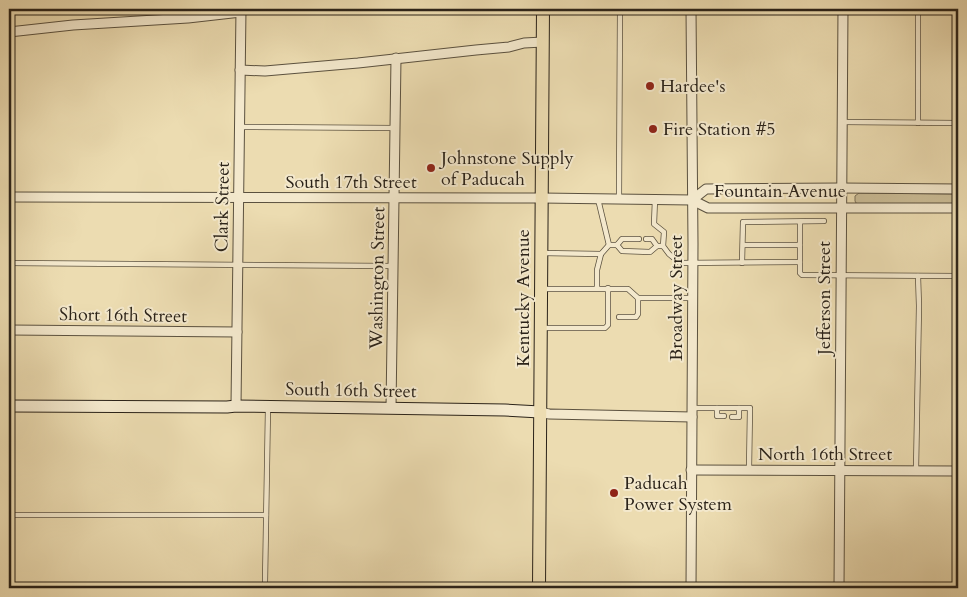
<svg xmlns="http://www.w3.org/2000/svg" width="967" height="597" viewBox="0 0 967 597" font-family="Cardo,serif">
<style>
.green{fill:#cbbd97;stroke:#7b7058}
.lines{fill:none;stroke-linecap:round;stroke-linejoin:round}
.lane-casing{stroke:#5b513f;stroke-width:6}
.street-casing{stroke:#5b513f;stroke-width:11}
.secondary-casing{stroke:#2b2319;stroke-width:13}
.primary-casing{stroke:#2b2319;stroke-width:14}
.lane{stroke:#f3e8cc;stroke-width:4.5}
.street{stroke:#f3e8cc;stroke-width:9}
.secondary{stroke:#f3e8cc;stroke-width:11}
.primary{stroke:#ecdcb1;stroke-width:12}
.poi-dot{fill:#8f2418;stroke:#f3e8cc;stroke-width:2}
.labels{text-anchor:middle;stroke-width:4;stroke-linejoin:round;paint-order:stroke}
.poi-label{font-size:18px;fill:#2b2319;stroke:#f3e8cc;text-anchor:start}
.street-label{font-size:18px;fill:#2b2319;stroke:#f3e8cc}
</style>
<rect width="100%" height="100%" fill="#ecdcb1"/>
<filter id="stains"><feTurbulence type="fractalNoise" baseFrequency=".004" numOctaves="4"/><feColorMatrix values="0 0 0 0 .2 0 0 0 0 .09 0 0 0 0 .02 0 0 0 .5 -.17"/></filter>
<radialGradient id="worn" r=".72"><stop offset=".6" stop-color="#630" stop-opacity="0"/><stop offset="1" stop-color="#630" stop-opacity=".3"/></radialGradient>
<!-- green -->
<polygon class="green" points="859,193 958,194 958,204 858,204 856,203 855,201 855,196"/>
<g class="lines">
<!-- lane casing -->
<g class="lane-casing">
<g id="lane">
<polyline points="918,9 918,123"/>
<polyline points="842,122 958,123"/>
<polyline points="239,127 395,128"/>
<polyline points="598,199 609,245"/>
<polyline points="619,199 620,9"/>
<polyline points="655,199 654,224 664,232 663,246 669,254 680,263 800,262 800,222"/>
<polyline points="646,239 652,239 657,246"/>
<polyline points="617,245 622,251 650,252 657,246 663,246"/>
<polyline points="617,245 622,239 639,239"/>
<polyline points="743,245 800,245"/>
<polyline points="542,253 601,254"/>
<polyline points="800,262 800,273 802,275 958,276"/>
<polyline points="9,263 393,266"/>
<polyline points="742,263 743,222 824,221"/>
<polyline points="597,288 597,270 601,254 609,245 617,245"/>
<polyline points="542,289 628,289 638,298 692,298"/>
<polyline points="619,317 636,317 638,314 638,298"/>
<polyline points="542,328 605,328 608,325 608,288"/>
<polyline points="692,408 750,408 749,470"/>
<polyline points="717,408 717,416 724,416"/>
<polyline points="732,417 739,417 739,408"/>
<polyline points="916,470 919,306 918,276"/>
<polyline points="9,515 266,515"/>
<polyline points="262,588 265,583 268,408"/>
</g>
</g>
<!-- street casing -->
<g class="street-casing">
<g id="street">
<polyline points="9,32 73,25 188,18 241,12"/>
<polyline points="240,70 265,71 358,63 476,50 509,47 524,43 543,42"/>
<polyline points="9,197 541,198 692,200 708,208 958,208"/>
<polyline points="692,200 706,189 841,188 958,189"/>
<polyline points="9,330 237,332"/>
<polyline points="236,406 241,9"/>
<polyline points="391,408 396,58"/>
<polyline points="540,412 549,414 692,417"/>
<polyline points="691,470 958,471"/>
<polyline points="691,588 693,244 691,9"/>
<polyline points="839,588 843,9"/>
</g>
</g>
<!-- secondary casing -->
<g class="secondary-casing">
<polyline id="secondary" points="9,406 227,407 236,406 505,410 540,412"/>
</g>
<!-- primary casing -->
<g class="primary-casing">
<polyline id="primary" points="539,588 543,9"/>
</g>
<!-- lane -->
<use href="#lane" class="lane"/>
<!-- street -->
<use href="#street" class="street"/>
<!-- secondary -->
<use href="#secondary" class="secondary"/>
<!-- primary -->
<use href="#primary" class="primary"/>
</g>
<!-- markers -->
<g class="poi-dot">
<circle cx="650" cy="86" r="5"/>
<circle cx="653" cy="129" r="5"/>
<circle cx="431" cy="168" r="5"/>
<circle cx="614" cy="493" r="5"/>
</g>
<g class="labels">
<!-- poi labels -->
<g class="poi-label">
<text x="660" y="92">Hardee's</text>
<text x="663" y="135">Fire Station #5</text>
<text x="441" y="164">Johnstone Supply<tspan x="441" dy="21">of Paducah</tspan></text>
<text x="624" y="489">Paducah<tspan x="624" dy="21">Power System</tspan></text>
</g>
<!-- street labels -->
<g class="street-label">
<text x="351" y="188">South 17th Street</text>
<text x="780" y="197">Fountain Avenue</text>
<text transform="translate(222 207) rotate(-89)" y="6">Clark Street</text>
<text transform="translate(377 278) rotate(-89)" y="6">Washington Street</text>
<text transform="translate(523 298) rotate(-90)" y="6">Kentucky Avenue</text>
<text transform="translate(676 298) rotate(-90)" y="6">Broadway Street</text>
<text transform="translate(824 298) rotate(-90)" y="6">Jefferson Street</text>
<text transform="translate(123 315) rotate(1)" y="6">Short 16th Street</text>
<text transform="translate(351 390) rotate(1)" y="6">South 16th Street</text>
<text x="825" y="460">North 16th Street</text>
</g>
</g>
<!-- margin -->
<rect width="967" height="597" fill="none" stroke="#ecdcb1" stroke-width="30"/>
<rect x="10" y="10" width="947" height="577" fill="none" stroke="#2b2319" stroke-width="2.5"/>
<rect x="15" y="15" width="937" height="567" fill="none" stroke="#2b2319"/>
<rect width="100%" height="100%" filter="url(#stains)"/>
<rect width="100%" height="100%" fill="url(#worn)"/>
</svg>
